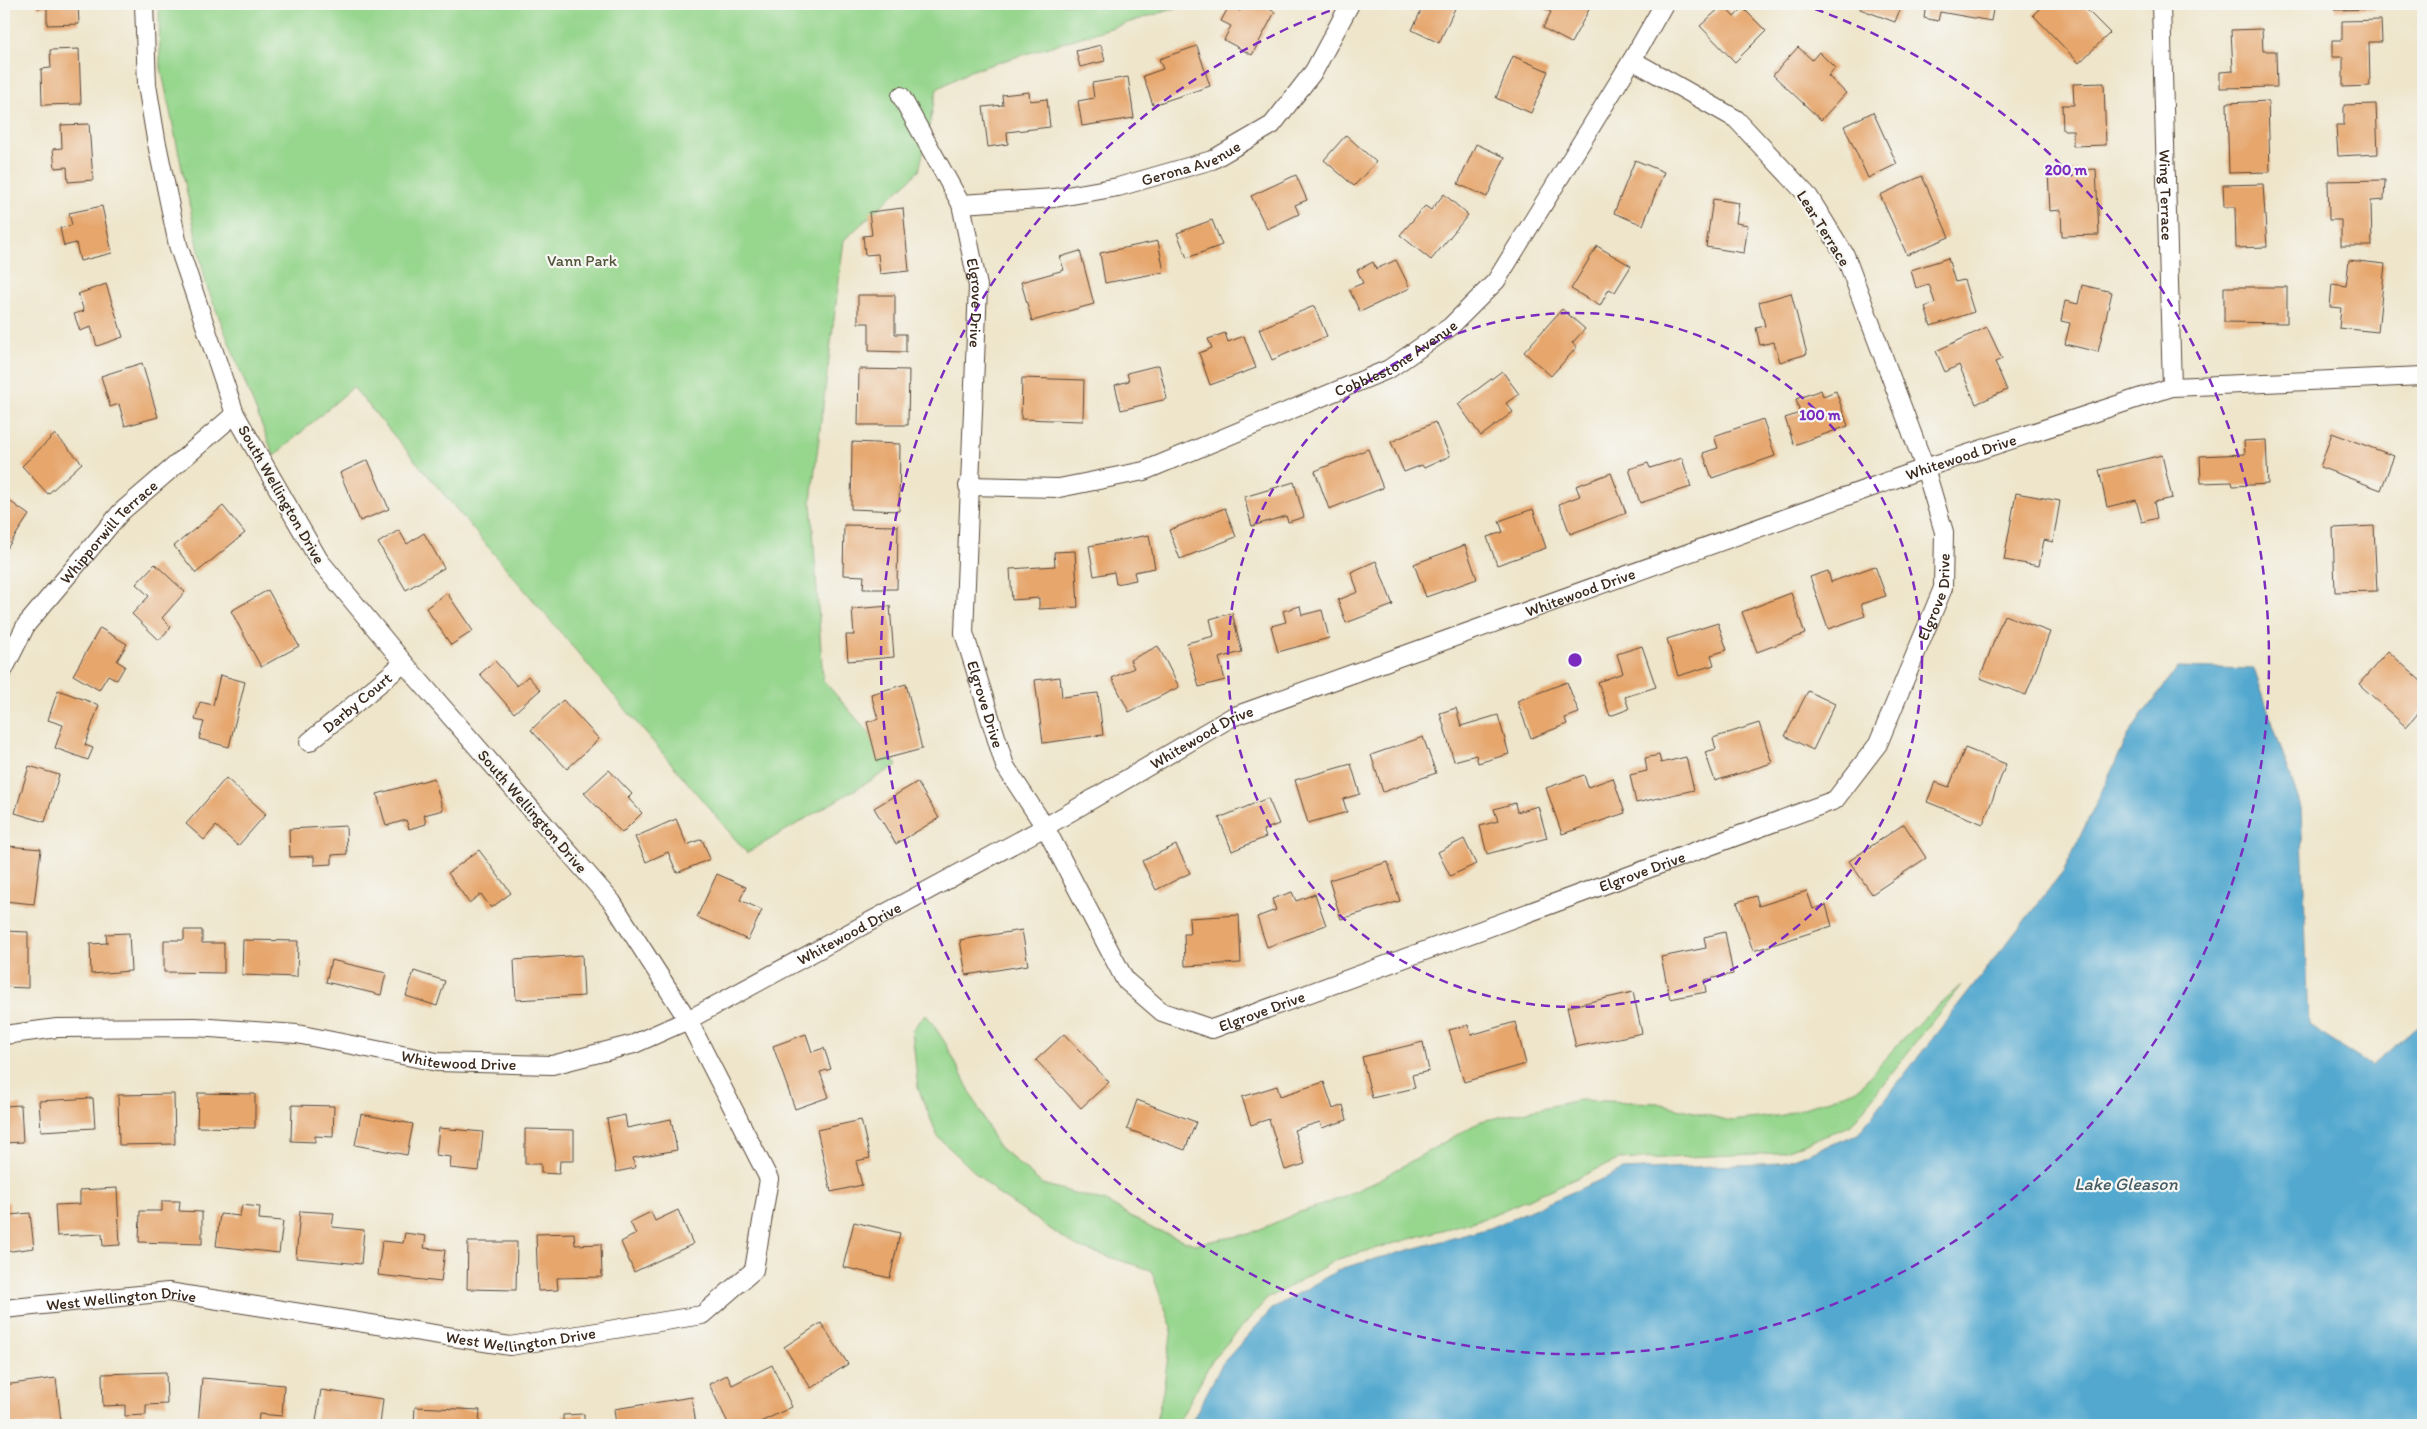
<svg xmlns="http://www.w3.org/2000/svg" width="2427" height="1429" viewBox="0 0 2427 1429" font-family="Itim,sans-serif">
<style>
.green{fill:#96d68d;stroke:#688056}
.water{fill:#53a8cf;stroke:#476976}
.building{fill:#e6a66c}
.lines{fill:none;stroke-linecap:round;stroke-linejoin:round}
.minor-casing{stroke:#564638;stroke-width:20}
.minor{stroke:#fff;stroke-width:18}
.ring{fill:none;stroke:#7b2cbf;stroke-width:2.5;stroke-dasharray:9 6}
.labels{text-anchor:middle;stroke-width:4.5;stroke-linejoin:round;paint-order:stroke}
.street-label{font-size:16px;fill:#3b2a1e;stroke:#f6f6f2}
.park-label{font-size:16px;fill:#52553a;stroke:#f6f6f2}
.water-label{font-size:18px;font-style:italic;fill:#455c65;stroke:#f6f6f2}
.centre{fill:#7b2cbf;stroke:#f6f6f2;stroke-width:2.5}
.ring-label{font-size:15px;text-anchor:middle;font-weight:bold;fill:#7b2cbf;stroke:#f6f6f2;stroke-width:4.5;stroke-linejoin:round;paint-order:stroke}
</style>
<rect width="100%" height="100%" fill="#f6f6f2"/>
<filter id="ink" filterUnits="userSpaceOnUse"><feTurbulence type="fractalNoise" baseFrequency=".02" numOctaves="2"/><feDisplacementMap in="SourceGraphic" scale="10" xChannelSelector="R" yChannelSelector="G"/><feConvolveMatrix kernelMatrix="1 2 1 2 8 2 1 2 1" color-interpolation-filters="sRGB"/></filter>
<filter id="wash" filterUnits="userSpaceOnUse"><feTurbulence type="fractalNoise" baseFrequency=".0096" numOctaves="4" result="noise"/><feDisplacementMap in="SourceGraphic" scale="20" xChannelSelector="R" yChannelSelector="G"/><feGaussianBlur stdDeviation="1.12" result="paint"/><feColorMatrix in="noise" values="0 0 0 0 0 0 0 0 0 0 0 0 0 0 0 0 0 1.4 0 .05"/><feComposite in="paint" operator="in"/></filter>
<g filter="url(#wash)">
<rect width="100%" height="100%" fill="#eee5ca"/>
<!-- green -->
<g class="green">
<polygon points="159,4 1179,4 1176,8 970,71 937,89 919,171 844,240 811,501 823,680 897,765 747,853 353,387 274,456 206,284 160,63"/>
<polygon points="1961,985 1850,1126 1780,1153 1618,1160 1485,1218 1338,1259 1267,1299 1212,1360 1177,1425 1155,1425 1163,1392 1172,1328 1151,1270 1077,1247 998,1194 938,1137 918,1088 912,1030 926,1014 946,1044 997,1145 1042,1184 1106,1202 1155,1230 1195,1244 1249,1234 1297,1213 1331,1202 1375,1182 1481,1121 1579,1100 1657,1103 1731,1121 1784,1115 1858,1089 1906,1035"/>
</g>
<!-- water -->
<polygon class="water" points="2178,667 2254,669 2301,807 2309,1026 2371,1066 2423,1022 2423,1425 1190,1425 1222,1364 1273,1308 1342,1268 1490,1228 1623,1170 1782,1163 1858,1134 2064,870 2131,730"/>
<g id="blocks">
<!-- building -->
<g class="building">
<polygon points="37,4 78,4 79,24 47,25 47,7 38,8"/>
<polygon points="1243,4 1260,4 1275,12 1252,55 1224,40 1231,26 1221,21 1229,6 1240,11"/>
<polygon points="1424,4 1457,4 1439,43 1412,30"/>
<polygon points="1545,4 1592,4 1571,43 1543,28 1551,12 1543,8"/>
<polygon points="1861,4 1902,4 1895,22 1860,9"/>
<polygon points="1926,4 1994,4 1991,21 1940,12 1938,21 1924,18"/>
<polygon points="2044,4 2081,4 2110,33 2079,63 2033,15"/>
<polygon points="2335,4 2375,4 2375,9 2335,10"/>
<polygon points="1723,5 1734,17 1743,8 1766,31 1735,62 1700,26"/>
<polygon points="2381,20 2382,42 2369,42 2370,86 2343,87 2343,57 2332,57 2332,40 2342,40 2342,21"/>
<polygon points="2262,29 2263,51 2276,51 2277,87 2220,88 2220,72 2233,71 2231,30"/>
<polygon points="1101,45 1105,61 1080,67 1076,51"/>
<polygon points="1197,46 1210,86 1153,105 1143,76 1163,69 1159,59"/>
<polygon points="1798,47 1812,60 1819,52 1835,68 1828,76 1846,93 1821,120 1773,75"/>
<polygon points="79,49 81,104 42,105 41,69 51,68 50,50"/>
<polygon points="1513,56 1548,71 1531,113 1496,98"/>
<polygon points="1128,77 1134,118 1082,126 1078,101 1094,98 1092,83"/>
<polygon points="2104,83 2106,145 2073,146 2073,130 2063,130 2062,105 2074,105 2073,84"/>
<polygon points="1029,92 1030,101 1047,99 1050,127 1007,132 1008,144 988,147 983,107 1003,105 1002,95"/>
<polygon points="2268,101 2270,172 2229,173 2227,103"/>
<polygon points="2376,104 2378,154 2338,156 2336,125 2344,125 2344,105"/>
<polygon points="1873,112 1897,164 1868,178 1844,126"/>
<polygon points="89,124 93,180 68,182 67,167 55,168 53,149 62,148 61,125"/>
<polygon points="1346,135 1376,162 1354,186 1324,160"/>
<polygon points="1476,144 1505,157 1487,197 1458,184"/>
<polygon points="1635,160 1664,172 1643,225 1614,213"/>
<polygon points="2096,169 2099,235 2062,236 2061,210 2050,211 2048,172"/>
<polygon points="1296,175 1307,200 1295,205 1299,214 1267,229 1251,196"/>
<polygon points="1922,176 1949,237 1907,255 1880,195"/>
<polygon points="2385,180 2384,200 2371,201 2372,246 2341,246 2341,220 2329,220 2328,181"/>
<polygon points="2263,184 2267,247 2236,248 2235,207 2224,207 2223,185"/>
<polygon points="1444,194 1468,215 1431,260 1400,235 1425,206 1431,210"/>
<polygon points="1713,199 1739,203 1736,223 1748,225 1744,253 1706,247"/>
<polygon points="102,206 112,253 80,261 76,243 64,246 60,228 72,225 69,213"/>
<polygon points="903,208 909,271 880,274 878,254 865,255 863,236 872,235 869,212"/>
<polygon points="1212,220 1222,245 1187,258 1177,233"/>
<polygon points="1158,241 1164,272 1105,283 1100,253"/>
<polygon points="1597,246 1631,266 1615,292 1609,289 1600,306 1571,289"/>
<polygon points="1080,251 1094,304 1032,321 1021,282 1064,270 1060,257"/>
<polygon points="1948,258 1955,282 1964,280 1974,312 1931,326 1925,307 1935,303 1929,284 1916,288 1911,270"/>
<polygon points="1396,260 1410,288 1360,312 1349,289 1363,283 1357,270 1373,262 1376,269"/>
<polygon points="2349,260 2385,264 2378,332 2339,328 2341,308 2330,307 2332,284 2346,286"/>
<polygon points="106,284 123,337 97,346 91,327 80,331 74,314 84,311 78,294"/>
<polygon points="2082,285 2112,292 2098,352 2065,344 2070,323 2061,321 2065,301 2078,304"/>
<polygon points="2224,287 2287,287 2287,323 2224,322"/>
<polygon points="1791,293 1807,354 1780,362 1774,342 1760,345 1756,328 1765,326 1759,302"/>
<polygon points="858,295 895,295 895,334 906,334 906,352 869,351 869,323 858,323"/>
<polygon points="1314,306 1327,336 1272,360 1259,329"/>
<polygon points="1562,309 1585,329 1572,343 1577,347 1551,376 1524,352"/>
<polygon points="1987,327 2002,359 1995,362 2007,390 1976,404 1959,365 1945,372 1936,351"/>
<polygon points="1225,333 1228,342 1244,336 1256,368 1210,385 1199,353 1212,348 1208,339"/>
<polygon points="142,363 158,417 125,426 119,404 110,407 101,376"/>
<polygon points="1159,365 1167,399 1121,410 1115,385 1129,381 1127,373"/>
<polygon points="859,369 909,370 908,425 858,425"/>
<polygon points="1502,371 1519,394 1506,403 1513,412 1481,436 1458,404"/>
<polygon points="1022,378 1084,380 1083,421 1021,419"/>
<polygon points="1821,390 1823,396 1836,391 1848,426 1794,445 1785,418 1800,413 1796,399"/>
<polygon points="1763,419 1775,456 1712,478 1703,453 1718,448 1714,436"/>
<polygon points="1435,422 1450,456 1424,468 1422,465 1404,472 1391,442"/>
<polygon points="2332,433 2394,456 2381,490 2320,467"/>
<polygon points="55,434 82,463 48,494 22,466"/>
<polygon points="2266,440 2268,484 2233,486 2232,482 2201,483 2200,456 2245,454 2244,441"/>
<polygon points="852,442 900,444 899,511 851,509"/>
<polygon points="1368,449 1383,488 1329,509 1315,471"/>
<polygon points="2162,455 2172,498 2154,502 2157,518 2142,522 2136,500 2107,507 2099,470"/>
<polygon points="1682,458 1691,487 1640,503 1629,469 1648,463 1650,468"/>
<polygon points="368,460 389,509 360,521 340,473"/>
<polygon points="1611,473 1626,513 1570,534 1559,504 1580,496 1576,486"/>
<polygon points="1294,482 1304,517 1288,522 1286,516 1252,526 1244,497"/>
<polygon points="2016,493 2060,501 2053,542 2044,540 2039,566 2004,560"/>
<polygon points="4,497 29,515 4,553"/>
<polygon points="223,506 245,533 196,573 174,546"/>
<polygon points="1225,508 1236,537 1180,559 1169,530"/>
<polygon points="1533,509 1546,548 1497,565 1487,537 1503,532 1499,521"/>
<polygon points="844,525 898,526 897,589 863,589 864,576 843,575"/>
<polygon points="2374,526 2377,591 2335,592 2333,528"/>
<polygon points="399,530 407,544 424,533 444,568 406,590 378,543"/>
<polygon points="1149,535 1155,568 1134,572 1136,580 1116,584 1114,572 1094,576 1089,546"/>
<polygon points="1465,545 1477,579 1426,597 1414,564"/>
<polygon points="1075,551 1078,607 1039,609 1039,598 1012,600 1010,569 1055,566 1054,552"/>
<polygon points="1376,561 1393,605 1346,623 1338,600 1358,592 1351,572"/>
<polygon points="155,564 185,592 162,618 171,627 159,640 132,614 149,596 136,584"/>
<polygon points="1875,566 1886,596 1861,604 1865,616 1828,629 1810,577 1828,571 1831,582"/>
<polygon points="268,590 299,646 261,667 231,611"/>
<polygon points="447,593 473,631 451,645 426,608"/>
<polygon points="1791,593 1805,634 1757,652 1742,612"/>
<polygon points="890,606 894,657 848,661 846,635 854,635 852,609"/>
<polygon points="1300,606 1302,615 1322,610 1329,638 1278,652 1271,626 1286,622 1283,611"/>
<polygon points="1232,613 1242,652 1219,658 1225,680 1199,687 1187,643 1214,636 1210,619"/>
<polygon points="2004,615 2050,632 2026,695 1980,678"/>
<polygon points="1718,623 1727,650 1711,655 1714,665 1678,676 1667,639"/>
<polygon points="100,628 127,644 117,661 125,666 117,680 108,675 99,690 73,675"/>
<polygon points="1158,646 1179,687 1129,712 1112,678 1134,668 1130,660"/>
<polygon points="1642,646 1656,687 1625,697 1629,709 1610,716 1598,682 1623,673 1617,654"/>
<polygon points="2388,651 2423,683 2423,708 2406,727 2359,684"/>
<polygon points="495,661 517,686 528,676 540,690 514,713 480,674"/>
<polygon points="220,675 245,682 229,747 199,739 204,722 195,720 200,702 213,705"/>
<polygon points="1060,677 1062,697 1098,693 1103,735 1043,743 1035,680"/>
<polygon points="1567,682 1579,713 1565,718 1567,724 1531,738 1517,701"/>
<polygon points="906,684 922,749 877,761 867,722 878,719 871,694"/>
<polygon points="58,690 99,705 85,745 93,748 88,760 55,748 63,725 48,720"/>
<polygon points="1808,691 1835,704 1813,750 1785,736"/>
<polygon points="563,700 599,739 567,769 531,730"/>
<polygon points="1456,708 1461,726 1498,715 1509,754 1478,763 1476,755 1454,761 1440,713"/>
<polygon points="1759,723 1772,763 1715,781 1705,752 1716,749 1713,738"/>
<polygon points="1423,737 1436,773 1383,792 1371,755"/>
<polygon points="1965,748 2006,764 1983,824 1927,802 1935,782 1949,787"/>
<polygon points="1659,755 1661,763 1686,757 1694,790 1636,803 1630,775 1647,771 1645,758"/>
<polygon points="1351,764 1360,794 1343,799 1347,812 1308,823 1295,780"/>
<polygon points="29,766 59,775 45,822 15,813"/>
<polygon points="609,770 632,794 628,798 642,813 622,833 584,793"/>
<polygon points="1584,775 1588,787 1613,778 1625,813 1562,834 1546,788"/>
<polygon points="226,778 266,814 238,846 216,826 204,840 186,824"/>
<polygon points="434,778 443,810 424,815 426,824 409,829 406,820 386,826 377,794"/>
<polygon points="917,782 939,818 896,844 874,808"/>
<polygon points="1268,798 1279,824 1263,830 1266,837 1232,851 1219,818"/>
<polygon points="1515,803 1517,812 1538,806 1547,838 1487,854 1480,826 1498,821 1494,809"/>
<polygon points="676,819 687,845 702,839 710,859 677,873 668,852 646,862 635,837"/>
<polygon points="1904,824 1926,858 1872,894 1849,861"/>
<polygon points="346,826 347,854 332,855 332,864 314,865 314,856 290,857 289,829"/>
<polygon points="1464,839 1476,864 1450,876 1438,852"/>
<polygon points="1176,845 1190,873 1156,890 1142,861"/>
<polygon points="7,846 41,849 34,904 4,901"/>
<polygon points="479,850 511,893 491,908 481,894 469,903 448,873"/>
<polygon points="1388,862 1400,901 1341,919 1329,880"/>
<polygon points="717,874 746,887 740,900 762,910 748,940 697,917"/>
<polygon points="1807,891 1813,909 1826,905 1832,926 1753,951 1737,902 1756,896 1759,906"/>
<polygon points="1292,892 1296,901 1315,894 1326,925 1267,947 1257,917 1276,910 1272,899"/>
<polygon points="1239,915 1241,963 1185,966 1184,934 1190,934 1189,918"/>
<polygon points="184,930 202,930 202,943 224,943 224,973 164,972 164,940 184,940"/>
<polygon points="1022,930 1028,965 966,975 960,940"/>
<polygon points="4,931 28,932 28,988 4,987"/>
<polygon points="1725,932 1733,974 1704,980 1706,992 1670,999 1661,957 1706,948 1704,937"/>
<polygon points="129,933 131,971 91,974 90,944 107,943 106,934"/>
<polygon points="243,940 298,941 297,977 242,975"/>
<polygon points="582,955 584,996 516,1000 514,960"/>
<polygon points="331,960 386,973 381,995 326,982"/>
<polygon points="414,971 445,981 437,1006 406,996"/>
<polygon points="1633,992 1642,1033 1576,1047 1567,1007"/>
<polygon points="1515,1022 1526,1064 1464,1082 1449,1030 1468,1025 1471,1035"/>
<polygon points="806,1034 812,1052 824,1048 831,1069 820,1072 829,1097 795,1109 773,1046"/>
<polygon points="1064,1034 1109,1082 1081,1108 1036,1060"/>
<polygon points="1423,1042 1429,1071 1412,1075 1415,1088 1372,1098 1362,1057"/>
<polygon points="1324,1082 1333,1109 1343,1105 1347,1120 1322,1128 1320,1122 1294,1130 1305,1164 1285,1170 1269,1119 1251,1125 1242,1097 1277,1086 1280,1096"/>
<polygon points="198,1093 255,1094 255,1128 197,1127"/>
<polygon points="174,1094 175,1144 119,1145 118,1095"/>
<polygon points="93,1098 95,1128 41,1131 39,1101"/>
<polygon points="1137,1100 1196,1122 1185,1150 1127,1129"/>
<polygon points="21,1105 23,1142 4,1143 4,1106"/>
<polygon points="292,1105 334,1106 333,1137 315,1136 315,1142 291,1141"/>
<polygon points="361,1114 413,1124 407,1155 355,1145"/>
<polygon points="625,1115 627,1128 671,1119 677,1150 633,1158 635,1168 616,1172 607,1119"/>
<polygon points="861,1120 870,1158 856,1161 862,1185 831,1192 817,1130"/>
<polygon points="439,1128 483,1132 479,1171 450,1168 451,1157 436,1155"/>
<polygon points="525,1129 574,1130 574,1161 560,1161 559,1174 541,1173 541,1164 525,1164"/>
<polygon points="117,1188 120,1245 103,1246 102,1234 57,1236 55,1205 80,1204 80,1190"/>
<polygon points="162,1201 180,1201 179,1211 202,1212 202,1244 139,1242 140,1211 162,1211"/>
<polygon points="9,1202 10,1215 30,1213 34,1248 4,1252 4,1203"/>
<polygon points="242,1205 260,1207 259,1219 283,1221 279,1253 216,1246 220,1214 240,1216"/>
<polygon points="678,1210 693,1244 634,1272 621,1242 636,1234 630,1222 651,1212 655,1221"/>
<polygon points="300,1211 334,1213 332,1227 364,1230 361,1264 296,1258"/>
<polygon points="854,1222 900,1233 890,1278 843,1267"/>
<polygon points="405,1233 426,1236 424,1248 445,1250 441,1282 378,1275 382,1241 403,1243"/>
<polygon points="574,1233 575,1245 601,1244 602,1277 557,1278 558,1290 538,1291 536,1234"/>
<polygon points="468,1242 517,1242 516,1290 467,1289"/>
<polygon points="821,1323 848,1364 811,1388 784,1347"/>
<polygon points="772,1365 792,1407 754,1425 729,1425 709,1384 727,1375 732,1385"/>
<polygon points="166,1372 167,1404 146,1405 146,1415 125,1416 125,1405 103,1406 102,1374"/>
<polygon points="56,1378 61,1421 28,1425 4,1425 4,1385"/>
<polygon points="202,1378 284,1385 282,1416 259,1414 258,1425 198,1425"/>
<polygon points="321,1390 383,1399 380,1425 337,1425 316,1421"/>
<polygon points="692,1397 696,1425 616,1425 614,1409"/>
<polygon points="415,1407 480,1410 479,1425 414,1425"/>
<polygon points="584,1414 584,1425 563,1425 563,1415"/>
</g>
</g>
</g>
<g filter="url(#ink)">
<use href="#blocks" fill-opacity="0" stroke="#564638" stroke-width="1"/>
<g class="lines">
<!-- minor casing -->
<g class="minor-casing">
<g id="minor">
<path id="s1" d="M2161 4 2172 387"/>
<path id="s2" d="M901 96 961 204 978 286 964 633 1005 766 1045 827 1125 980 1162 1012 1212 1029 1835 800 1878 744 1943 588 1944 532 1925 468 1845 255 1809 197 1736 119 1632 60"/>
<path id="s3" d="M961 204 1055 198 1118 187 1212 160 1272 125 1314 71 1350 4"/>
<path id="s4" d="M968 486 1059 488 1144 471 1389 369 1450 327 1496 281 1632 60 1664 4"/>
<path id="s5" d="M4 669 26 625 121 512 235 414"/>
<path id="s6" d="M309 742 404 663"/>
<path id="s7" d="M4 1035 57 1028 195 1027 297 1034 437 1062 552 1065 634 1044 688 1020 1045 827 1232 717 1925 468 2172 387 2423 376"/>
<path id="s8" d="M4 1309 168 1292 510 1346 702 1315 754 1270 769 1179 688 1020 612 902 404 663 319 560 235 414 178 245 156 139 147 85 144 4"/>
</g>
</g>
<!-- minor -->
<use href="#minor" class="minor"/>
</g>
</g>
<!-- distance rings -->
<g class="ring">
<circle cx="1575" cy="660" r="347"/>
<path d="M1801 4A694 694 0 1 1 1349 4"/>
</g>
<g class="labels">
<!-- street labels -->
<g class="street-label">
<text dy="6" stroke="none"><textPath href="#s3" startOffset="235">Gerona Avenue</textPath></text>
<text dy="6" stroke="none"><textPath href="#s1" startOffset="191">Wing Terrace</textPath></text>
<text transform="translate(1824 228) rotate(58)" y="6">Lear Terrace</text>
<text dy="6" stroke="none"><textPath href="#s2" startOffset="224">Elgrove Drive</textPath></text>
<text dy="6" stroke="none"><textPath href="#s4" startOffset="454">Cobblestone Avenue</textPath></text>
<text dy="6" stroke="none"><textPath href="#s7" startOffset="2092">Whitewood Drive</textPath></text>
<text transform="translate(282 494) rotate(60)" y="6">South Wellington Drive</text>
<text dy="6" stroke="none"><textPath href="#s5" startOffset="174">Whipporwill Terrace</textPath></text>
<text dy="6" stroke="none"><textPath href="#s7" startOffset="1688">Whitewood Drive</textPath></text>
<text dy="6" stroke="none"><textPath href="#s2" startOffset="1934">Elgrove Drive</textPath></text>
<text dy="6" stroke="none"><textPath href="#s6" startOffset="62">Darby Court</textPath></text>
<text dy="6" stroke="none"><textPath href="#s2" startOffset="629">Elgrove Drive</textPath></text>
<text dy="6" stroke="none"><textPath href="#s7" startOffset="1282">Whitewood Drive</textPath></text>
<text transform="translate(533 811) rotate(49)" y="6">South Wellington Drive</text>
<text dy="6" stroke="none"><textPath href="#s2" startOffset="1499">Elgrove Drive</textPath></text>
<text dy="6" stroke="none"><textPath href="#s7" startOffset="878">Whitewood Drive</textPath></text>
<text dy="6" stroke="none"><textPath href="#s2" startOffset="1094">Elgrove Drive</textPath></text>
<text dy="6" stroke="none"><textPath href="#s7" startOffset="458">Whitewood Drive</textPath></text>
<text dy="6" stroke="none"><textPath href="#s8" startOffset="118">West Wellington Drive</textPath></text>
<text dy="6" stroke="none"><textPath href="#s8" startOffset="522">West Wellington Drive</textPath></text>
</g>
<!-- park labels -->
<g class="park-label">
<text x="582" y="266">Vann Park</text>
</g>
<!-- water labels -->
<g class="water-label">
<text x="2126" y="1190">Lake Gleason</text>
</g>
</g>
<circle cx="1575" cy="660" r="8" class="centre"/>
<g class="ring-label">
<text x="2066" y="175">200 m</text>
<text x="1820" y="420">100 m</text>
</g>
<!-- margin -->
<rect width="2427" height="1429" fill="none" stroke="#f6f6f2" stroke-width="20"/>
</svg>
